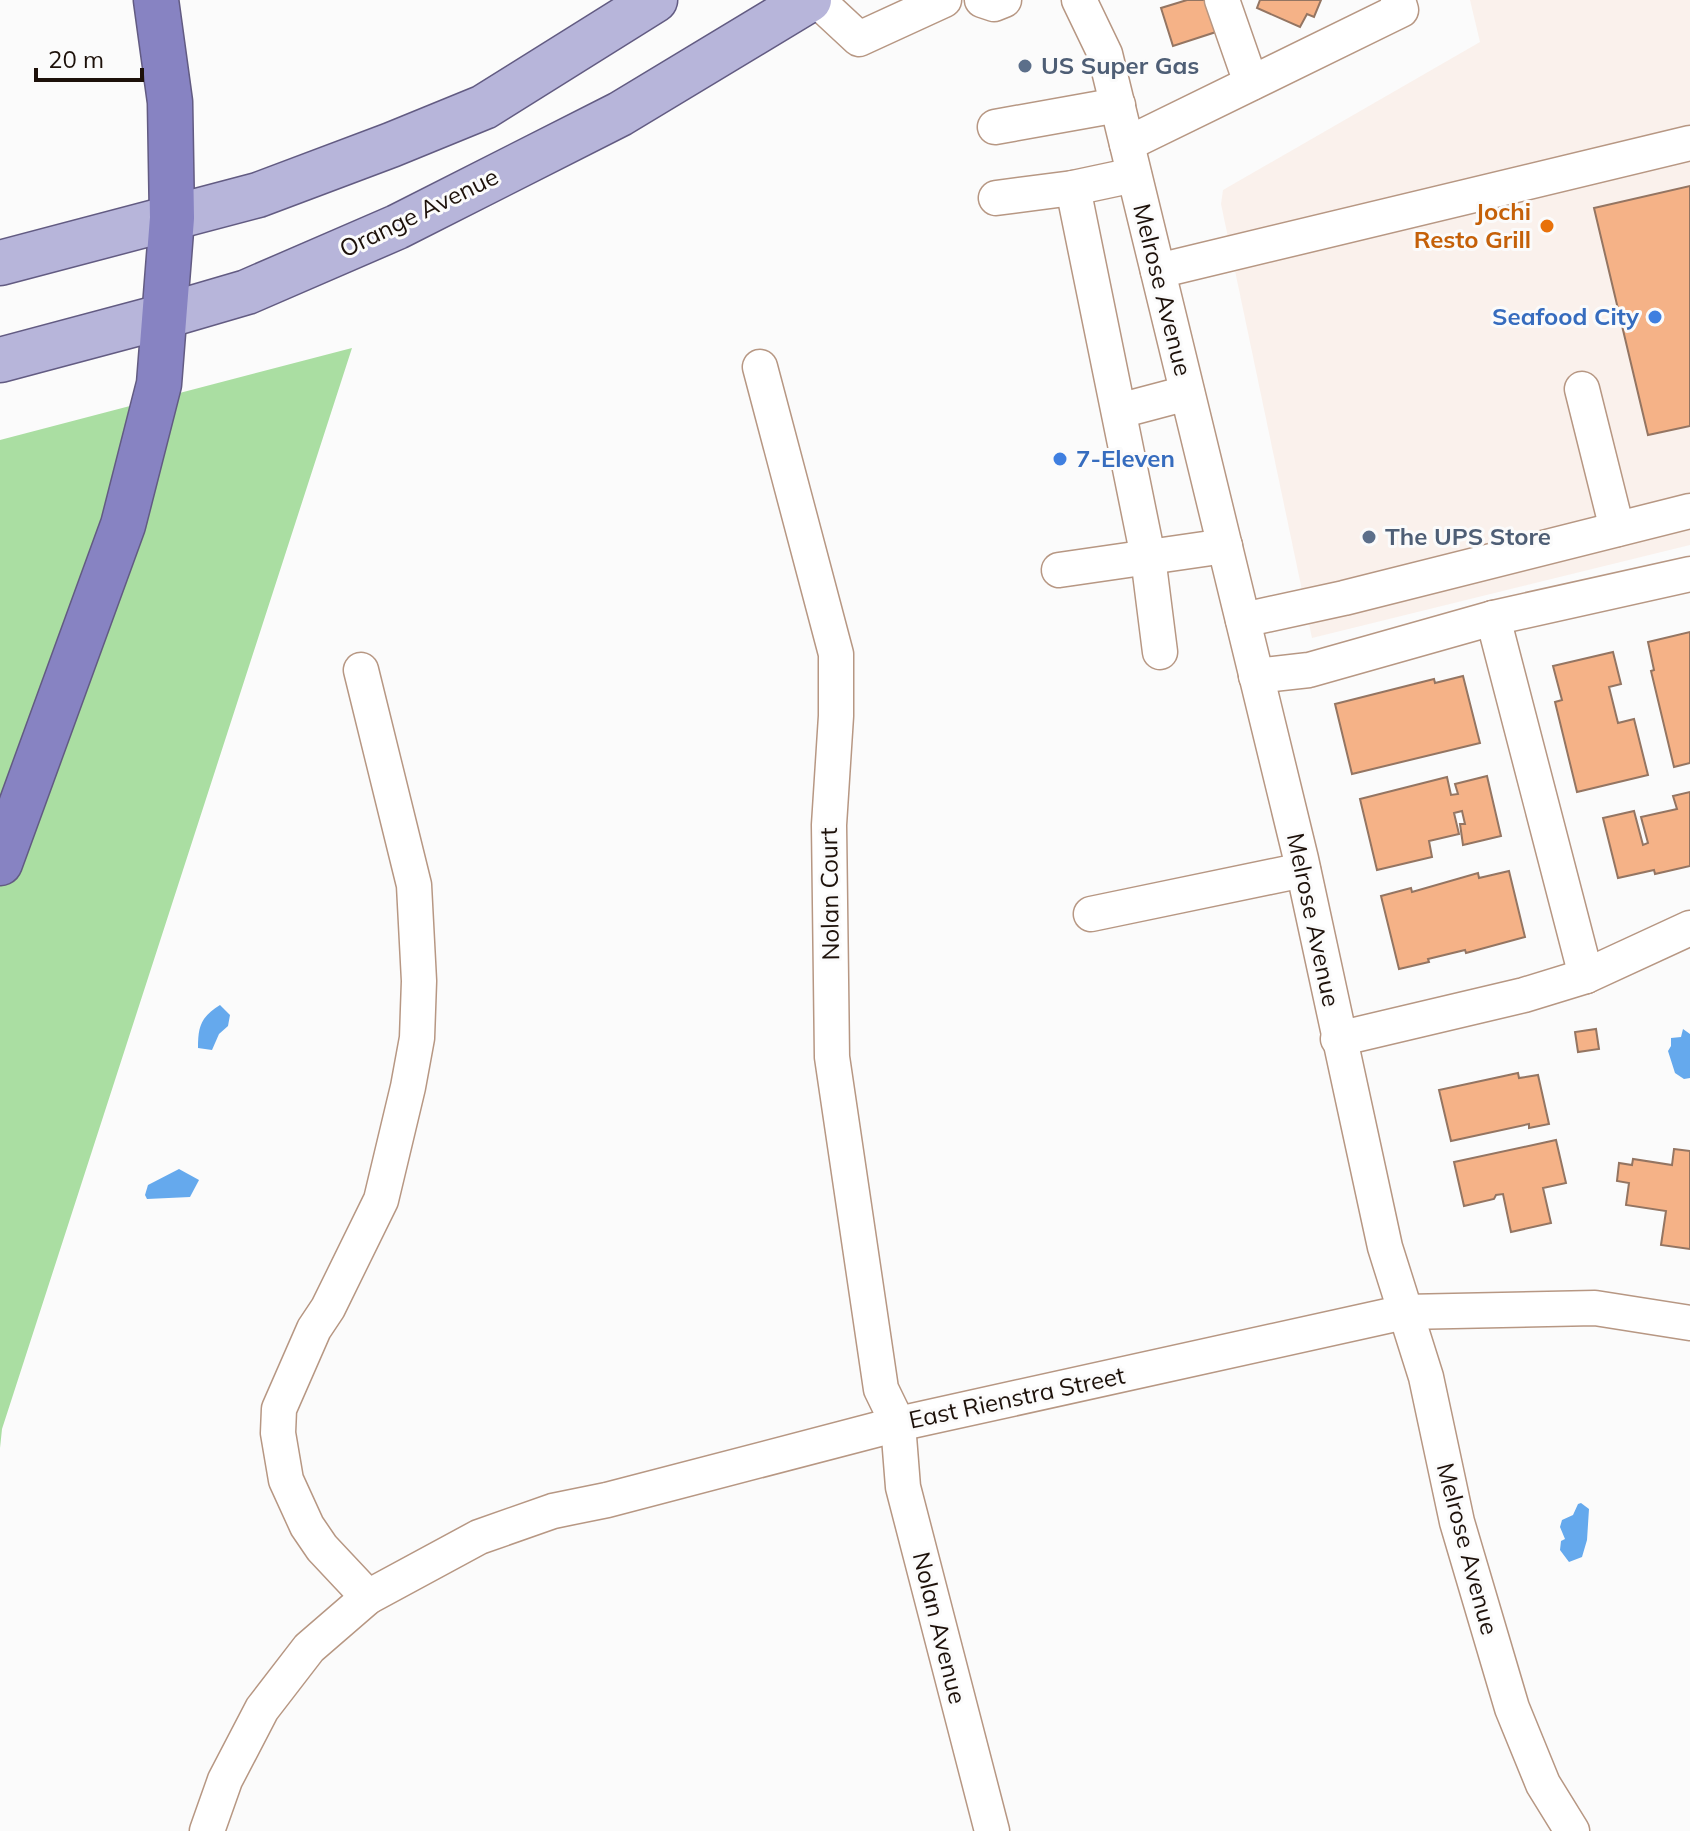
<svg xmlns="http://www.w3.org/2000/svg" width="1690" height="1831" viewBox="0 0 1690 1831" font-family="Mulish,sans-serif">
<style>
.built{fill:#faf1ec}
.green{fill:#aadea2}
.water{fill:#65a9ed}
.building{fill:#f5b287;stroke:#947562;stroke-width:2}
.lines{fill:none;stroke-linecap:round;stroke-linejoin:round}
.minor-casing{stroke:#b79783;stroke-width:37}
.major-casing{stroke:#625b82;stroke-width:47}
.highway-casing{stroke:#625b82;stroke-width:47}
.minor{stroke:#fff;stroke-width:34}
.major{stroke:#b7b5da;stroke-width:44}
.highway{stroke:#8783c2;stroke-width:44}
.service-dot{fill:#5c6f8a;stroke:#fbfbfb;stroke-width:3}
.food-dot{fill:#e8710a;stroke:#fbfbfb;stroke-width:3}
.shop-dot{fill:#3f7fe0;stroke:#fbfbfb;stroke-width:3}
.labels{text-anchor:middle;stroke-width:6;stroke-linejoin:round;paint-order:stroke}
.service-label{font-size:24px;font-weight:bold;fill:#4e5e75;stroke:#fbfbfb;text-anchor:start}
.food-label{font-size:24px;font-weight:bold;fill:#c56008;stroke:#fbfbfb;text-anchor:end}
.street-label{font-size:24px;fill:#1d110a;stroke:#fbfbfb}
.shop-label{font-size:24px;font-weight:bold;fill:#366cbe;stroke:#fbfbfb;text-anchor:end}
</style>
<rect width="100%" height="100%" fill="#fbfbfb"/>
<!-- built -->
<polygon class="built" points="1470,0 1690,0 1690,545 1312,638 1221,204 1223,190 1480,42"/>
<!-- green -->
<polygon class="green" points="352,348 2,1429 0,1448 0,440"/>
<!-- water -->
<g class="water">
<path d="M220 1005 230 1015 228 1026 219 1034 212 1050 198 1048C198 1026 201 1017 220 1005Z"/>
<polygon points="1683,1029 1690,1034 1690,1078 1684,1079 1675,1073 1668,1051 1671,1046 1671,1038 1681,1037"/>
<polygon points="179,1169 199,1180 190,1197 147,1199 145,1195 148,1185"/>
<polygon points="1581,1503 1589,1509 1587,1540 1582,1557 1569,1562 1560,1550 1561,1541 1565,1539 1560,1527 1562,1520 1573,1515 1578,1504"/>
</g>
<!-- building -->
<g class="building">
<polygon points="1187,0 1209,0 1219,31 1173,46 1161,8"/>
<polygon points="1260,0 1321,0 1314,17 1307,14 1300,27 1257,8"/>
<polygon points="1690,186 1690,426 1648,435 1594,208"/>
<polygon points="1690,632 1690,763 1674,767 1651,671 1654,670 1648,642"/>
<polygon points="1613,652 1621,684 1609,687 1618,723 1634,719 1648,775 1577,792 1555,702 1562,700 1553,666"/>
<polygon points="1463,676 1480,743 1352,774 1335,704 1434,679 1435,683"/>
<polygon points="1487,776 1501,836 1463,845 1460,824 1465,824 1462,811 1454,813 1459,834 1429,841 1432,857 1377,870 1360,799 1447,777 1451,795 1458,794 1455,784"/>
<polygon points="1690,792 1690,866 1655,874 1654,870 1618,878 1603,818 1634,811 1643,845 1648,843 1641,817 1677,809 1673,796"/>
<polygon points="1509,871 1525,937 1466,953 1465,950 1428,959 1429,962 1399,969 1381,896 1411,888 1412,892 1478,873 1479,878"/>
<polygon points="1596,1029 1599,1049 1578,1052 1575,1032"/>
<polygon points="1518,1073 1519,1078 1538,1075 1549,1124 1529,1128 1529,1124 1451,1141 1439,1090"/>
<polygon points="1556,1140 1566,1183 1543,1188 1551,1223 1511,1232 1503,1194 1496,1195 1494,1199 1464,1206 1454,1162"/>
<polygon points="1674,1149 1690,1151 1690,1249 1661,1245 1666,1211 1626,1205 1629,1183 1617,1181 1619,1163 1632,1165 1633,1159 1672,1165"/>
</g>
<g class="lines">
<!-- minor casing -->
<g class="minor-casing">
<g id="minor">
<polyline points="817,0 859,39 944,0"/>
<polyline points="982,0 994,4 1004,0"/>
<polyline points="1079,0 1105,54 1301,859 1385,1247 1426,1377 1457,1522 1512,1708 1543,1784 1572,1831"/>
<polyline points="1222,0 1251,83"/>
<polyline points="995,127 1118,105"/>
<polyline points="1127,144 1401,10 1398,0"/>
<polyline points="1134,175 1073,188 1148,557 1160,652"/>
<polyline points="996,198 1073,188"/>
<polyline points="1158,271 1690,143"/>
<polyline points="760,367 836,654 836,716 829,825 832,1057 881,1389 898,1424 903,1487 992,1831"/>
<polyline points="1582,389 1617,529"/>
<polyline points="1119,411 1187,393"/>
<polyline points="1059,570 1225,546"/>
<polyline points="1493,618 1586,976"/>
<polyline points="1243,620 1344,598 1690,511"/>
<polyline points="361,670 414,885 419,981 417,1038 408,1087 381,1200 328,1308 314,1329 279,1409 278,1433 286,1480 307,1526 322,1548 368,1597"/>
<polyline points="1256,676 1309,670 1493,618 1690,574"/>
<polyline points="1091,914 1303,870"/>
<polyline points="1338,1039 1524,995 1586,976 1690,928"/>
<polyline points="207,1831 225,1780 262,1709 309,1648 368,1597 479,1537 553,1511 607,1500 898,1424 1405,1312 1595,1308 1690,1323"/>
</g>
</g>
<!-- major casing -->
<g class="major-casing">
<g id="major">
<polyline points="0,263 258,195 391,145 484,107 655,0"/>
<polyline points="0,360 165,316 247,292 397,227 620,114 809,0"/>
</g>
</g>
<!-- highway casing -->
<g class="highway-casing">
<polyline id="highway" points="0,863 123,525 159,384 172,218 170,102 156,0"/>
</g>
<!-- minor -->
<use href="#minor" class="minor"/>
<!-- major -->
<use href="#major" class="major"/>
<!-- highway -->
<use href="#highway" class="highway"/>
</g>
<!-- markers -->
<g class="service-dot">
<circle cx="1025" cy="66" r="8"/>
<circle cx="1369" cy="537" r="8"/>
</g>
<circle class="food-dot" cx="1547" cy="226" r="8"/>
<g class="shop-dot">
<circle cx="1655" cy="317" r="8"/>
<circle cx="1060" cy="459" r="8"/>
</g>
<g class="labels">
<!-- service labels -->
<g class="service-label">
<text x="1041" y="74">US Super Gas</text>
<text x="1385" y="545">The UPS Store</text>
</g>
<!-- food labels -->
<g class="food-label">
<text x="1531" y="220">Jochi<tspan x="1531" dy="28">Resto Grill</tspan></text>
</g>
<!-- street labels -->
<g class="street-label">
<text transform="translate(419 213) rotate(-26)" y="8">Orange Avenue</text>
<text transform="translate(1162 290) rotate(76)" y="8">Melrose Avenue</text>
<text transform="translate(830 894) rotate(-91)" y="8">Nolan Court</text>
<text transform="translate(1313 920) rotate(78)" y="8">Melrose Avenue</text>
<text transform="translate(1017 1398) rotate(-12)" y="8">East Rienstra Street</text>
<text transform="translate(1467 1549) rotate(75)" y="8">Melrose Avenue</text>
<text transform="translate(939 1628) rotate(76)" y="8">Nolan Avenue</text>
</g>
<!-- shop labels -->
<g class="shop-label">
<text x="1639" y="325">Seafood City</text>
<text x="1076" y="467" text-anchor="start">7-Eleven</text>
</g>
</g>
<!-- scale -->
<path d="M36 68v12h106v-12" fill="none" stroke="#1d110a" stroke-width="4"/>
<text x="48" y="68" font-size="24" fill="#1d110a" stroke="#fbfbfb" stroke-width="6" paint-order="stroke">20 m</text>
</svg>
